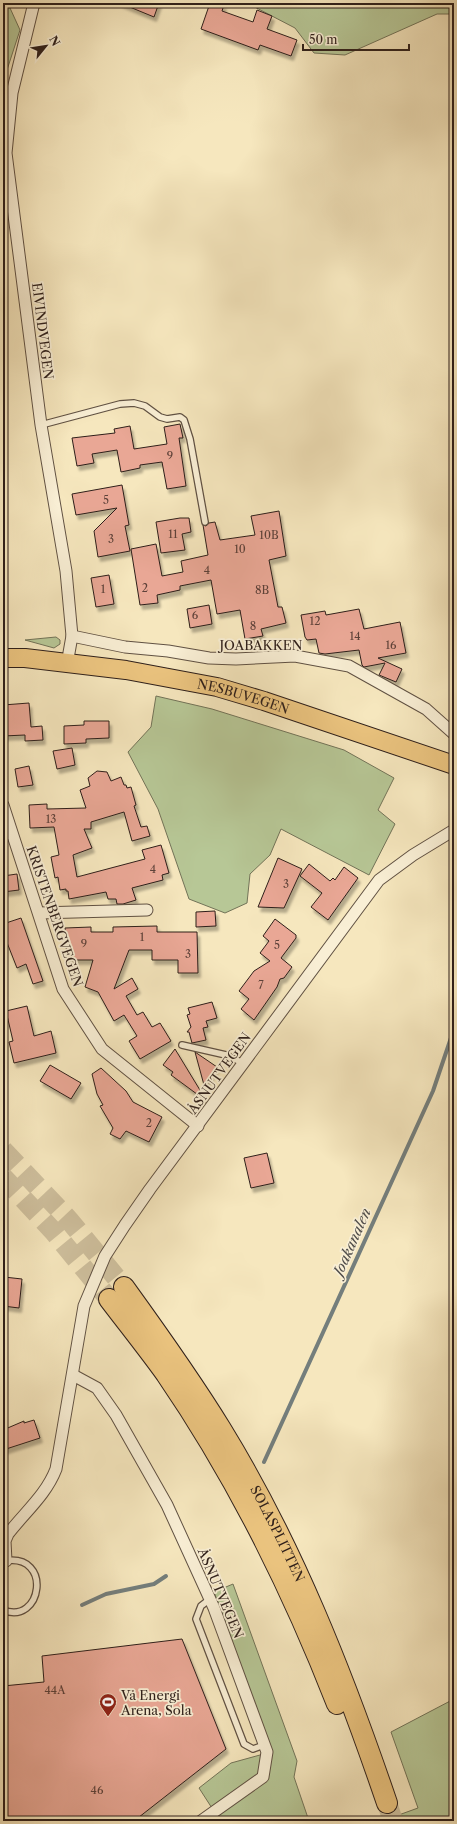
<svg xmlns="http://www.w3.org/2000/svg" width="457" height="1824" viewBox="0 0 457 1824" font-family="'Libre Caslon Text',serif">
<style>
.green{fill:#b7c796;stroke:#727358}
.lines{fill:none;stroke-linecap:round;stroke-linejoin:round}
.stream{stroke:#747e7c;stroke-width:4}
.building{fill:#e9a795;stroke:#2e1f1a;filter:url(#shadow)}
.highway-tunnel{stroke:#cebf9d;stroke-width:20;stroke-dasharray:20 10;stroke-linecap:butt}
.lane-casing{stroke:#605143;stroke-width:8}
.street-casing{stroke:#605143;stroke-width:13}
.primary-casing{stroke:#2e1f1a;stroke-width:20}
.highway-casing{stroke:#2e1f1a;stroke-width:22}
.lane{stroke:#f9efd5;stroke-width:5.5}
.street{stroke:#f9efd5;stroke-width:11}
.primary{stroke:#ebc47f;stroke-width:18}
.highway{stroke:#ebc47f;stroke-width:20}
.labels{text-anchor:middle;stroke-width:3.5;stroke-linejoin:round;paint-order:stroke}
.number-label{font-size:11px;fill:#5d4139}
.street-label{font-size:13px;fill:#2e1f1a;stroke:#f9efd5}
.poi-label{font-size:13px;fill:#2e1f1a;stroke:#f9efd5;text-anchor:start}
.water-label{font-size:14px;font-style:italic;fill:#514e4b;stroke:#f9efd5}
</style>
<defs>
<filter id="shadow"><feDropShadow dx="2.5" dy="4.5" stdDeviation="1" flood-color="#0004"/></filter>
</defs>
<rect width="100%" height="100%" fill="#f6e7be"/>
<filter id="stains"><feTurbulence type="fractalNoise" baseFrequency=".005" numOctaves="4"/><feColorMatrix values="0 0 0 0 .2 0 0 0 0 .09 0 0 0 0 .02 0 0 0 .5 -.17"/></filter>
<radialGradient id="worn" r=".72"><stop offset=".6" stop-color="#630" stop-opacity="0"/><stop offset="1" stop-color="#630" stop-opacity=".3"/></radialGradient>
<!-- green -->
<g class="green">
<polygon points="3,3 10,8 20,30 6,73 3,71"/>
<polygon points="247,3 454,3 454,14 437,14 345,55 314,53 295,28"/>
<polygon points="56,637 60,640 60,644 54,648 25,640"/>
<polygon points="156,696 212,709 344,750 394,778 378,810 395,824 369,875 281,829 270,855 250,874 247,903 225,913 189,899 158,809 128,752 151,727"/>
<polygon points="233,1584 297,1761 294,1777 309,1821 218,1821 219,1819 199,1788 231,1763 260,1755 271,1748 214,1592"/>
<polygon points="454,1699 454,1821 382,1821 418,1808 391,1732"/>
</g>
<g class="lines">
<!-- stream -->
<g class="stream">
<polyline points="264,1462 433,1091 454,1029"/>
<polyline points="82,1605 106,1594 154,1584 166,1576"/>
</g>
</g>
<!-- building -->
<g class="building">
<polygon points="120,3 159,3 154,17"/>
<polygon points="210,3 224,5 222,11 253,22 257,10 272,16 267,29 297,40 291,56 260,45 258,50 201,29"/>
<polygon points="180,424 183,438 179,438 186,486 167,489 162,462 140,465 140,468 121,472 117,450 92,454 94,463 77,466 72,438 115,433 114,429 130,426 134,449 167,444 164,427"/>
<polygon points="122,485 129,525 125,526 130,551 98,557 94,531 117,508 76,515 72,494"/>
<polygon points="279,511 286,556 269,560 278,607 282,607 286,623 261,629 263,636 245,639 240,610 217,614 211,580 180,586 180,590 157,595 158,603 140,605 131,549 156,544 162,576 183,572 181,561 208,555 203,525 206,526 209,523 215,522 220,540 255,535 251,516"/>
<polygon points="180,518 189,518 191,532 182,534 185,550 161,553 156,522"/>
<polygon points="109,575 114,604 96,607 91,578"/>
<polygon points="209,605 212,624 190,628 187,609"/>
<polygon points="359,609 364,629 400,622 406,653 378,658 402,669 396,682 379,675 385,663 364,667 362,665 359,650 325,654 319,653 316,639 307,640 305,637 301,615 325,611 326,615"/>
<polygon points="29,703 31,727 42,726 43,740 25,741 25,735 3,736 3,705"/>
<polygon points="84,721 109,721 109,738 86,739 86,743 64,744 64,726 84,725"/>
<polygon points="72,748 75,765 57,769 53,751"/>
<polygon points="29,766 33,785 18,787 15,769"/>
<polygon points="97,771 107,772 111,781 121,777 124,785 126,785 127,788 131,787 136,805 134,806 141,827 147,826 150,836 132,841 124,812 91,822 91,829 84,829 92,848 73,855 77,877 145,859 142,850 161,845 169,873 162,875 163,880 132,888 136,900 123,904 117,904 116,899 108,899 106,892 69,899 68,891 66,891 66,889 60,890 58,877 55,878 51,857 59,855 54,827 30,828 29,805 47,804 47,809 86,808 80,790 90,786 88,778"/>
<polygon points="278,858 302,869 284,908 258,907"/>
<polygon points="309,864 330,881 333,878 335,880 344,867 358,878 328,920 311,907 322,893 300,876"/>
<polygon points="17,874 19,890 3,892 3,876"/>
<polygon points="215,911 216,926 196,927 196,912"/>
<polygon points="21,918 43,981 33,984 26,964 17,968 4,935 7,934 3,924"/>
<polygon points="275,919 296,935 296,938 281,958 292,967 284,978 280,979 277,987 254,1020 241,1009 249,999 239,991 254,971 270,961 260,953 269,941 263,936"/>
<polygon points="157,926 157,932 197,932 198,973 178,973 178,960 152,960 152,950 129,950 114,989 132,978 138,989 126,996 137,1015 143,1012 152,1027 160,1023 171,1041 140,1059 129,1041 137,1036 124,1015 114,1021 98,992 85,987 93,960 67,960 65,928 91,927 91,932 113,932 113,927"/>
<polygon points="212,1002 217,1018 206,1021 208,1027 203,1028 206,1040 192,1043 189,1032 187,1032 191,1027 187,1015 190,1014 188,1008"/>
<polygon points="27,1006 34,1036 51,1031 56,1053 14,1063 9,1042 13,1041 6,1011"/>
<polygon points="175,1049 206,1100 205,1100 171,1075 173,1072 163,1065"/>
<polygon points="195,1052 217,1067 204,1085"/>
<polygon points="50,1065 81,1083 71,1099 40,1081"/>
<polygon points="101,1068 126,1091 133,1102 162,1117 149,1142 126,1131 120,1139 110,1134 113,1128 100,1106 103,1105 97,1094 92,1074"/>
<polygon points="267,1153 274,1183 251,1188 244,1158"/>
<polygon points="4,1277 22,1279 19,1308 3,1306"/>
<polygon points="34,1420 40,1438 3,1450 3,1430 24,1421 24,1423"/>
<polygon points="182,1639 226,1749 134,1821 3,1821 3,1686 44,1682 42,1656"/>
</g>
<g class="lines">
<!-- highway-tunnel -->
<g class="highway-tunnel">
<polyline points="3,1150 69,1220 124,1287"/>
<polyline points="3,1177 54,1232 109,1299"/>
<polyline points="387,1803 393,1821"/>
</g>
<!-- lane casing -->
<g class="lane-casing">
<g id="lane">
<polyline points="41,425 120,404 134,403 145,406 160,417 167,419 180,417 184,420 190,439 205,522"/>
<polyline points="3,837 13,836"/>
<polyline points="182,1045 226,1055 243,1063"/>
<polyline points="210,1599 201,1606 196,1619 244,1744 253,1749 264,1745"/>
<path d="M3 1610C42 1626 53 1553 5 1561"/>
</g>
</g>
<!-- street casing -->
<g class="street-casing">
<g id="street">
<polyline points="34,3 12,93 6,153 41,425 66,571 72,636 67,664"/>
<polyline points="72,636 125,647 168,651 209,658 236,659 295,656 349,666 426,709 454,734"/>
<polyline points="3,805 63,989 102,1049 198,1126"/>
<polyline points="39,913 147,910"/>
<polyline points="73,1375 97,1388 116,1415 167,1505 214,1608 267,1752 263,1777 201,1821"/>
<path d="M6 1561 5 1541 8 1534C25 1512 46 1495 56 1469L84 1306 105 1256 125 1225 150 1189 379 880 413 855 454 830"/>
</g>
</g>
<!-- primary casing -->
<g class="primary-casing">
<g id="primary">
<path id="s1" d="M3 658H25L126 670 217 687 264 701 454 765"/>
</g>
</g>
<!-- highway casing -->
<g class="highway-casing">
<g id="highway">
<path id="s2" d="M124 1287C158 1334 191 1380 221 1429 293 1546 343 1674 387 1803"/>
<path d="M109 1299C128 1324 148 1349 166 1374 236 1476 292 1589 337 1704"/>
</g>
</g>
<!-- lane -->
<use href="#lane" class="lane"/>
<!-- street -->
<use href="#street" class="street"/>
<!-- primary -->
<use href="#primary" class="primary"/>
<!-- highway -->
<use href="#highway" class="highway"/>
</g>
<!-- icons -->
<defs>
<g id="stadium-pin" transform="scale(0.9)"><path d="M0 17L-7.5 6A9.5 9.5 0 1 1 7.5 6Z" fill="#8f2418" stroke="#f9efd5"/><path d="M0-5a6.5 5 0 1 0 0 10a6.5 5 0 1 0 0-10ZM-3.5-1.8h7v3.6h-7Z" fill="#fff"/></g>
</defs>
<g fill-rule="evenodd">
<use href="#stadium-pin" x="108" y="1702"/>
</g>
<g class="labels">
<!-- number labels -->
<g class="number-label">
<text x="170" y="460">9</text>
<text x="106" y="504">5</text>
<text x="173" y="538">11</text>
<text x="269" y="539">10B</text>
<text x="111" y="543">3</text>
<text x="240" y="553">10</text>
<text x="207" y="574">4</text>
<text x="145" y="592">2</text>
<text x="103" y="593">1</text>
<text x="262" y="594">8B</text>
<text x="195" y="619">6</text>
<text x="315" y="625">12</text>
<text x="253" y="630">8</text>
<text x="355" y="640">14</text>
<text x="391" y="649">16</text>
<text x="51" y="823">13</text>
<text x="153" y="873">4</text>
<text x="286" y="888">3</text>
<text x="142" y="941">1</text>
<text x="84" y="948">9</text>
<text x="277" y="949">5</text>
<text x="188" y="958">3</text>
<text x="261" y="989">7</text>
<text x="149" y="1127">2</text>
<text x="55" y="1694">44A</text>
<text x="97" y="1794">46</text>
</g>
<!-- street labels -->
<g class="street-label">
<text transform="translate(43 331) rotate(83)" y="5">EIVINDVEGEN</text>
<text x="261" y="650">JOABAKKEN</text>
<text dy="5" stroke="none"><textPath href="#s1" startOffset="244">NESBUVEGEN</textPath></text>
<text transform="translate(55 916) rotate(71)" y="5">KRISTENBERGVEGEN</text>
<text transform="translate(219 1073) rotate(-54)" y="5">ÅSNUTVEGEN</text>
<text dy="5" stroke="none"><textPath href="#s2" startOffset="291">SOLASPLITTEN</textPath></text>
<text transform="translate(221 1593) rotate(67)" y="5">ÅSNUTVEGEN</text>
</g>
<!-- poi labels -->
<g class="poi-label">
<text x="121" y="1700">Vå Energi<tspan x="121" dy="15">Arena, Sola</tspan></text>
</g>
<!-- water labels -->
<g class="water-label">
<text transform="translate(352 1242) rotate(-66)" y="5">Joakanalen</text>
</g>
</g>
<!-- margin -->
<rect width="457" height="1824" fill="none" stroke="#f6e7be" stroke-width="16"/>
<rect x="4" y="4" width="449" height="1816" fill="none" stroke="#2e1f1a" stroke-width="2"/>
<rect x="8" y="8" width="441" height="1808" fill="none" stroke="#2e1f1a"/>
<!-- north arrow -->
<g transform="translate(46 46) rotate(60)" stroke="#f9efd5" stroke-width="3" paint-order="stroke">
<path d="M0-3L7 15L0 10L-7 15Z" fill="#2e1f1a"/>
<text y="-6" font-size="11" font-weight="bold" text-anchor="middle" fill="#2e1f1a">N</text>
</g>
<!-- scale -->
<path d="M303 44v6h106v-6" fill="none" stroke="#2e1f1a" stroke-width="2"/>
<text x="309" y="44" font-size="12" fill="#2e1f1a" stroke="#f9efd5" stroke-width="3" paint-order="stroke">50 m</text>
<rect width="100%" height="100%" filter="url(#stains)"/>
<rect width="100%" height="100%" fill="url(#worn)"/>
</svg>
